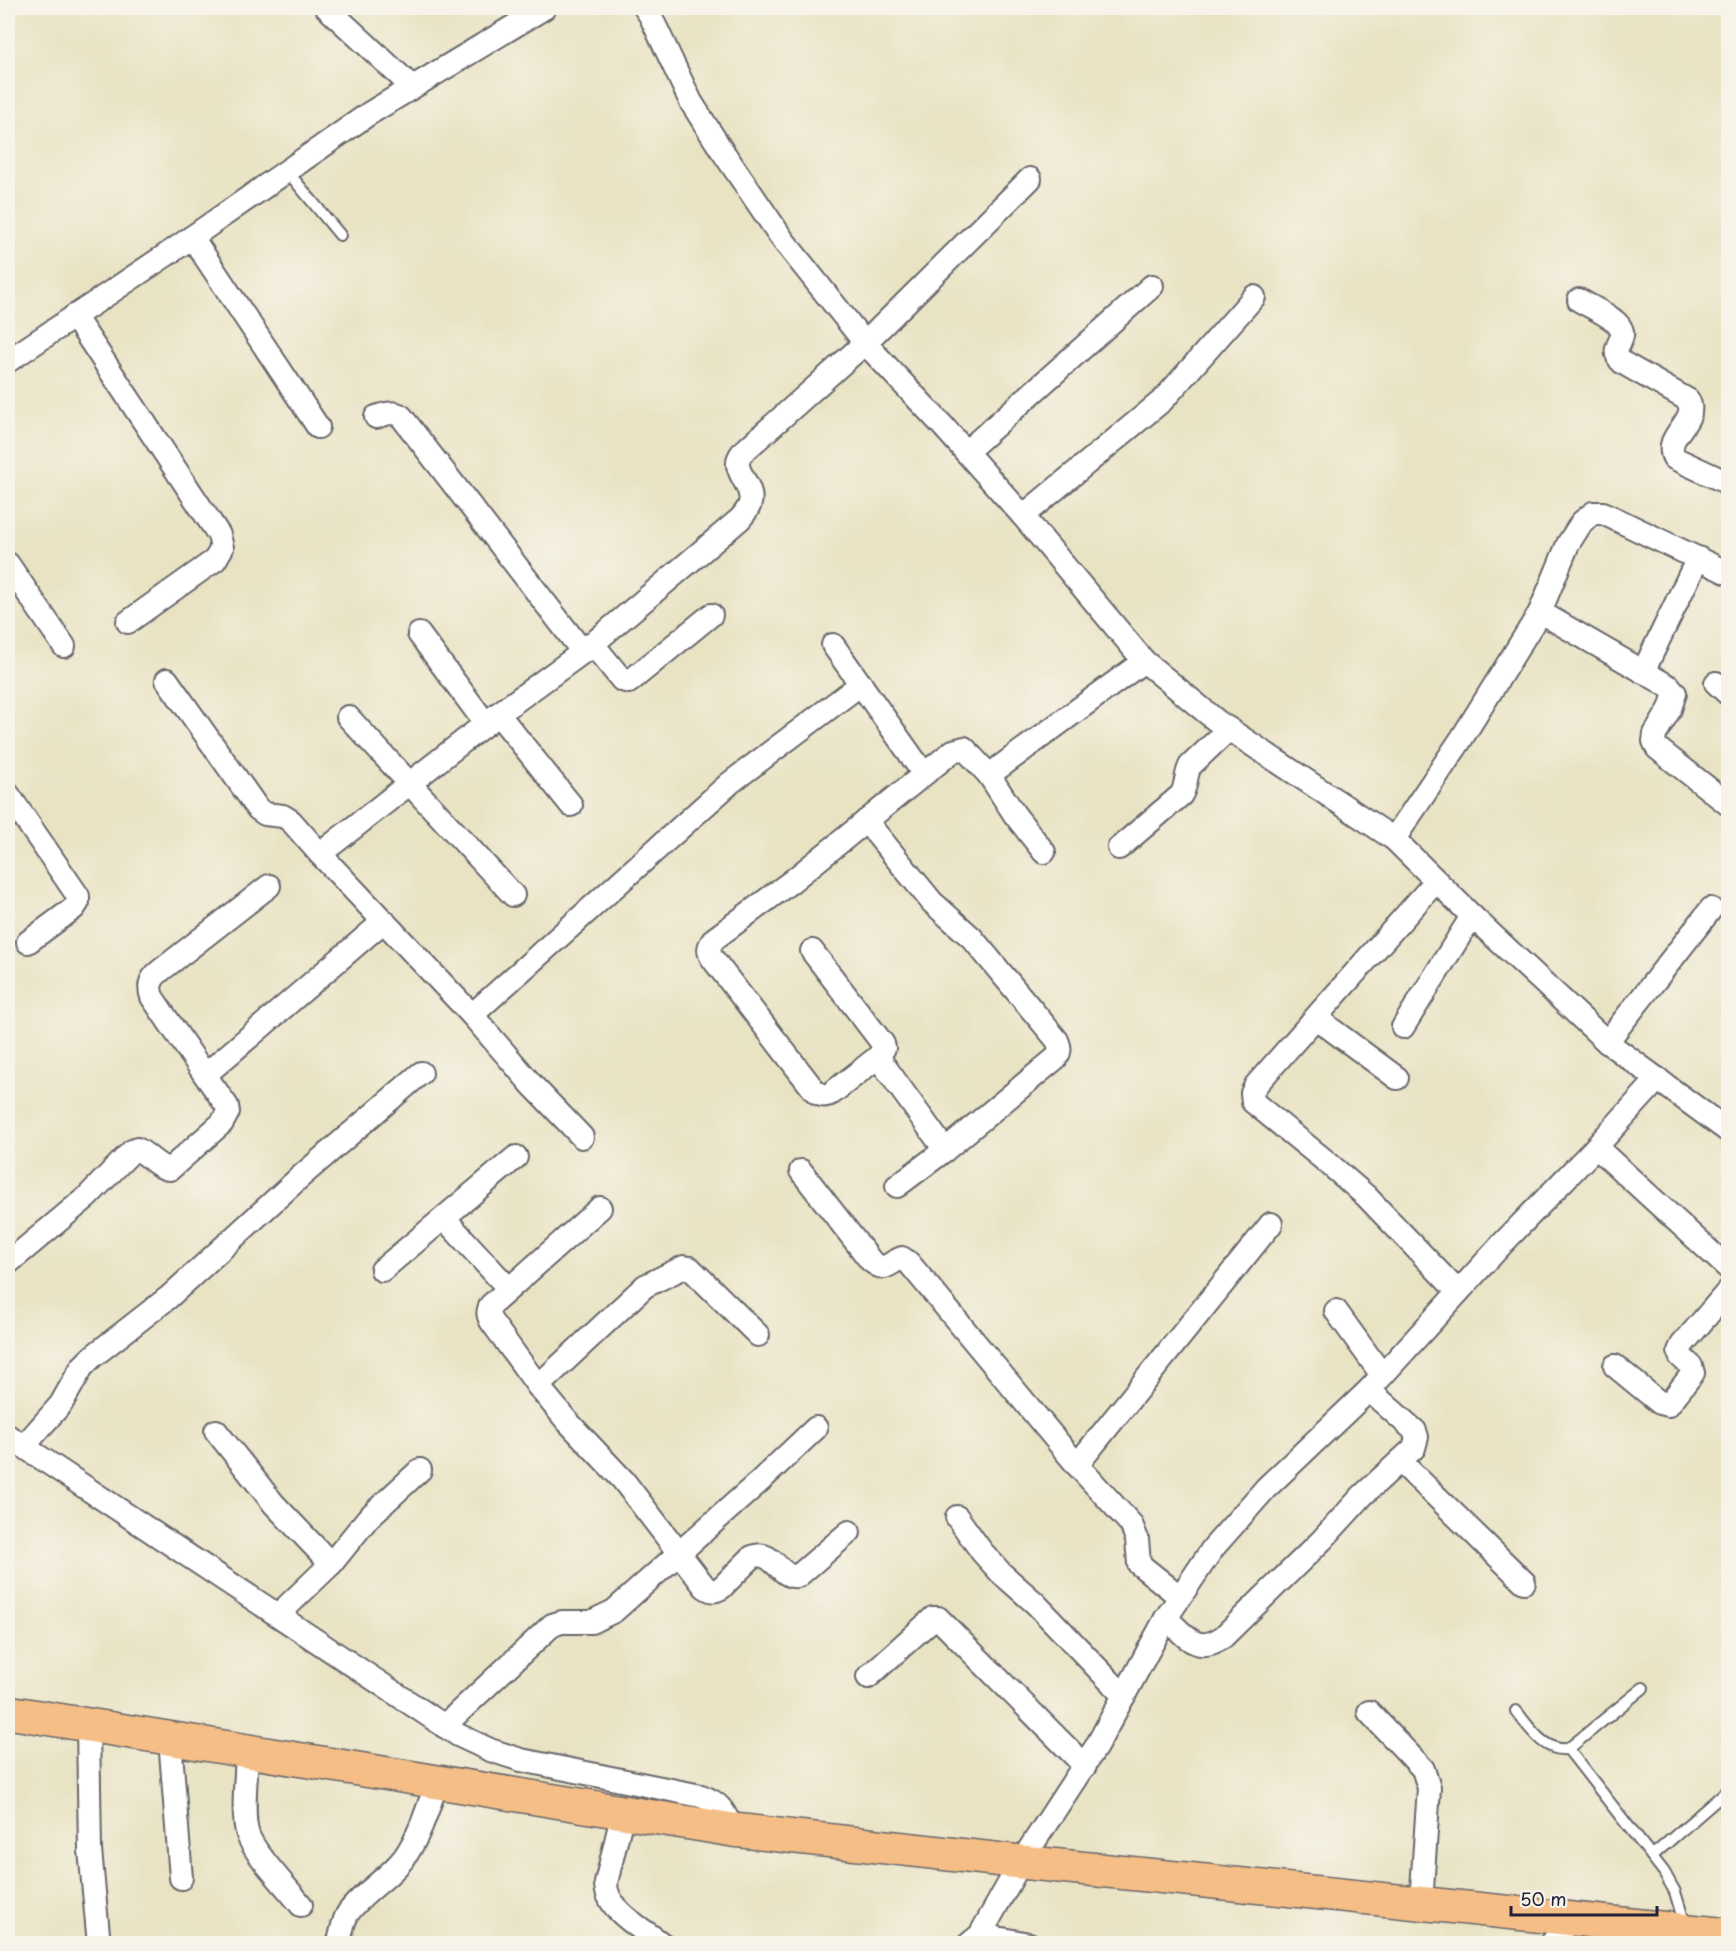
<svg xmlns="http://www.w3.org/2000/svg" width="1736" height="1951" viewBox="0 0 1736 1951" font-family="'Playpen Sans',sans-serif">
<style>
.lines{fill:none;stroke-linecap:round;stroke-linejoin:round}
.lane-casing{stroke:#68666b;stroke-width:14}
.street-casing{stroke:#68666b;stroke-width:26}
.highway-casing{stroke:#68666b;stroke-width:36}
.lane{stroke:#fff;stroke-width:10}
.street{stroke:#fff;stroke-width:22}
.highway{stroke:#f5be86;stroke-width:33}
</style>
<rect width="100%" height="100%" fill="#f7f3e8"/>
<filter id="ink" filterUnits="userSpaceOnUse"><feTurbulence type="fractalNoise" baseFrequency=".0167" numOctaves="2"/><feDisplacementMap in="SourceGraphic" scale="12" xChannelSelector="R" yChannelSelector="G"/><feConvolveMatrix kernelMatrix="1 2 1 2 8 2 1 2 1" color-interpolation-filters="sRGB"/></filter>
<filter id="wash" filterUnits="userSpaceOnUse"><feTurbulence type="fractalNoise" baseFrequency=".008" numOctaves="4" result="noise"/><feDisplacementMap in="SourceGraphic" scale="24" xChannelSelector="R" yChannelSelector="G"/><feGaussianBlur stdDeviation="1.35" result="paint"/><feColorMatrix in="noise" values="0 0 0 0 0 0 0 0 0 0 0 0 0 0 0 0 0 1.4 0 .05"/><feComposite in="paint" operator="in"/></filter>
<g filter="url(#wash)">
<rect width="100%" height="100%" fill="#e9e3c4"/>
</g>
<g filter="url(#ink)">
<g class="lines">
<!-- lane casing -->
<g class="lane-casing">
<g id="lane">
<polyline points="287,171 340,235"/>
<path d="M1516 1711C1530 1728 1544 1752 1568 1749L1664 1872 1675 1892 1685 1925"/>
<polyline points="1568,1749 1643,1688"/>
<polyline points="1652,1856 1728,1790"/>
</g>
</g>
<!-- street casing -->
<g class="street-casing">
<g id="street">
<polyline points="327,8 412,87"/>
<polyline points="645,8 650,15 691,102 719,146 783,240 865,343 942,425 1023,516 1144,661 1218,722 1394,839 1472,916 1607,1042 1728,1131"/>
<polyline points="192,237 318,427"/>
<path d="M1579 300C1589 306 1614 317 1620 327 1629 341 1606 347 1623 363L1688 400C1700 422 1662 435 1674 458L1728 483"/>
<polyline points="74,316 219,535 222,548 215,560 128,622"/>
<polyline points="8,361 175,249 370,113 544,8"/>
<path d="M376 417C385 414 392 411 401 416L583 652"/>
<polyline points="966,452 1152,286"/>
<polyline points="1023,516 1163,400 1254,297"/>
<polyline points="8,564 64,646"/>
<polyline points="1540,612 1670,687 1675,693 1670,709 1655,734 1654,741 1657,748 1728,804"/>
<polyline points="419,634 486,724"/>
<polyline points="592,643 622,680 629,682 711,615"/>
<polyline points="833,645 924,774"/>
<polyline points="1643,672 1698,558"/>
<polyline points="167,680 258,809 265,814 283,816 291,821 320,854 472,1015 533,1086 582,1137"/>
<polyline points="1716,683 1728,694"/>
<polyline points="498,714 571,805"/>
<polyline points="348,717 513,895"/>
<polyline points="989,775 1015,815 1044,852"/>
<polyline points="8,794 78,896 78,902 74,908 28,942"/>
<path d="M866 821 932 902 972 938 1057 1040C1060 1047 1061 1051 1056 1058L945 1150 897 1186"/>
<polyline points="1394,839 1460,741 1540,612 1568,544 1582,522 1593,513 1603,513 1728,573"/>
<path d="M1119 848 1181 795C1187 786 1185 776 1190 766L1229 729"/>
<path d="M320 854 498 714 583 652 740 519C744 514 749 509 750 503 755 484 728 470 742 453L865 343 1030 179"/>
<polyline points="1436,881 1256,1085 1252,1093 1253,1102 1328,1163 1366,1196 1458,1292"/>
<path d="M812 951 883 1044 884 1048 878 1057 832 1093C824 1097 820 1096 814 1090L712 958C707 950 709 946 714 939L792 881 953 751 964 748 989 775 1144 661"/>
<polyline points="472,1015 730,783 861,684"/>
<polyline points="1316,1018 1397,1078"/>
<polyline points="1403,1027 1472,916"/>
<polyline points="1607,1042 1711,909"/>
<polyline points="878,1057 945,1150"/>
<path d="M205 1075 152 997C148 986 151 978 160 971L269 886"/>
<polyline points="1596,1147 1728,1268"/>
<path d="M801 1171 870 1260C886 1274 886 1264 902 1258L909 1263 1077 1465 1131 1524 1137 1539 1139 1564 1179 1596"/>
<path d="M600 1208 491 1305C487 1312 488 1315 491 1321L538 1386 567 1421 623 1480 705 1587C711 1591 714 1592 721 1588L752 1557C773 1548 779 1579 798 1576L849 1532"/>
<polyline points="444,1218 509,1289"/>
<path d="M8 1263 87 1197 132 1151 137 1149C148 1154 157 1168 170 1169L222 1123 228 1112 227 1106 205 1075 384 921"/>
<polyline points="382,1270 516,1157"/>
<polyline points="1336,1311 1382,1375"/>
<polyline points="1615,1366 1660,1403 1668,1405 1693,1373 1691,1366 1680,1356 1679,1351 1682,1345 1728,1291"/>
<polyline points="538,1386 645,1286 684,1267 690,1268 758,1335"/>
<polyline points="216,1431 274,1504 331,1564"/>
<path d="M8 1436 458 1735 490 1750 521 1760 701 1796C721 1803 724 1812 733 1830"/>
<polyline points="24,1446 61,1404 82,1367 92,1357 169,1297 299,1178 421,1073"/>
<polyline points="1400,1461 1524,1582"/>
<polyline points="1077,1465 1271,1224"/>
<polyline points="957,1517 982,1552 1001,1573 1035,1603 1124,1696"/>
<polyline points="279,1614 331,1564 368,1518 420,1470"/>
<path d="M1166 1618C1186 1636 1196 1655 1223 1637L1322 1540 1363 1495 1414 1448 1417 1437 1415 1431 1369 1390"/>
<polyline points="868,1677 929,1622 933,1618 938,1618 1085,1766"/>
<polyline points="1369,1712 1423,1769 1429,1788 1421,1903"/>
<polyline points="88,1725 90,1850 99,1944"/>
<polyline points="444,1726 552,1625 562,1622 591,1622 614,1611 760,1481 816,1428"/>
<polyline points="170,1739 181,1878"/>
<path d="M247 1751C247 1773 241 1815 248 1835 255 1855 287 1887 301 1905"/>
<path d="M623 1812 606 1883C606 1911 642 1928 662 1944"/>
<polyline points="980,1935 1029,1944"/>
<path d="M338 1944C342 1934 342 1922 348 1913 363 1892 388 1879 404 1858 420 1835 428 1808 437 1782"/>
<polyline points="969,1944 980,1935 1021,1862 1096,1747 1166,1618 1213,1548 1266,1488 1369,1390 1502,1244 1596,1147 1658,1079"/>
<polyline points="1551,1944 1561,1933 1564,1918"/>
</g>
</g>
<!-- highway casing -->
<g class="highway-casing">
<polyline id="highway" points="8,1712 733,1830 1021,1862 1728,1935"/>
</g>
<!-- lane -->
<use href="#lane" class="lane"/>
<!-- street -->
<use href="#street" class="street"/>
<!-- highway -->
<use href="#highway" class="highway"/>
</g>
</g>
<!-- margin -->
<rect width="1736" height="1951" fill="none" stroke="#f7f3e8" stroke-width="30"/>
<!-- scale -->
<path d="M1511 1906v9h146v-9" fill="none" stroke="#22223b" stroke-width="3"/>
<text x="1520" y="1906" font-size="18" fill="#22223b" stroke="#f7f3e8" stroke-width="4.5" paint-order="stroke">50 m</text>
</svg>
